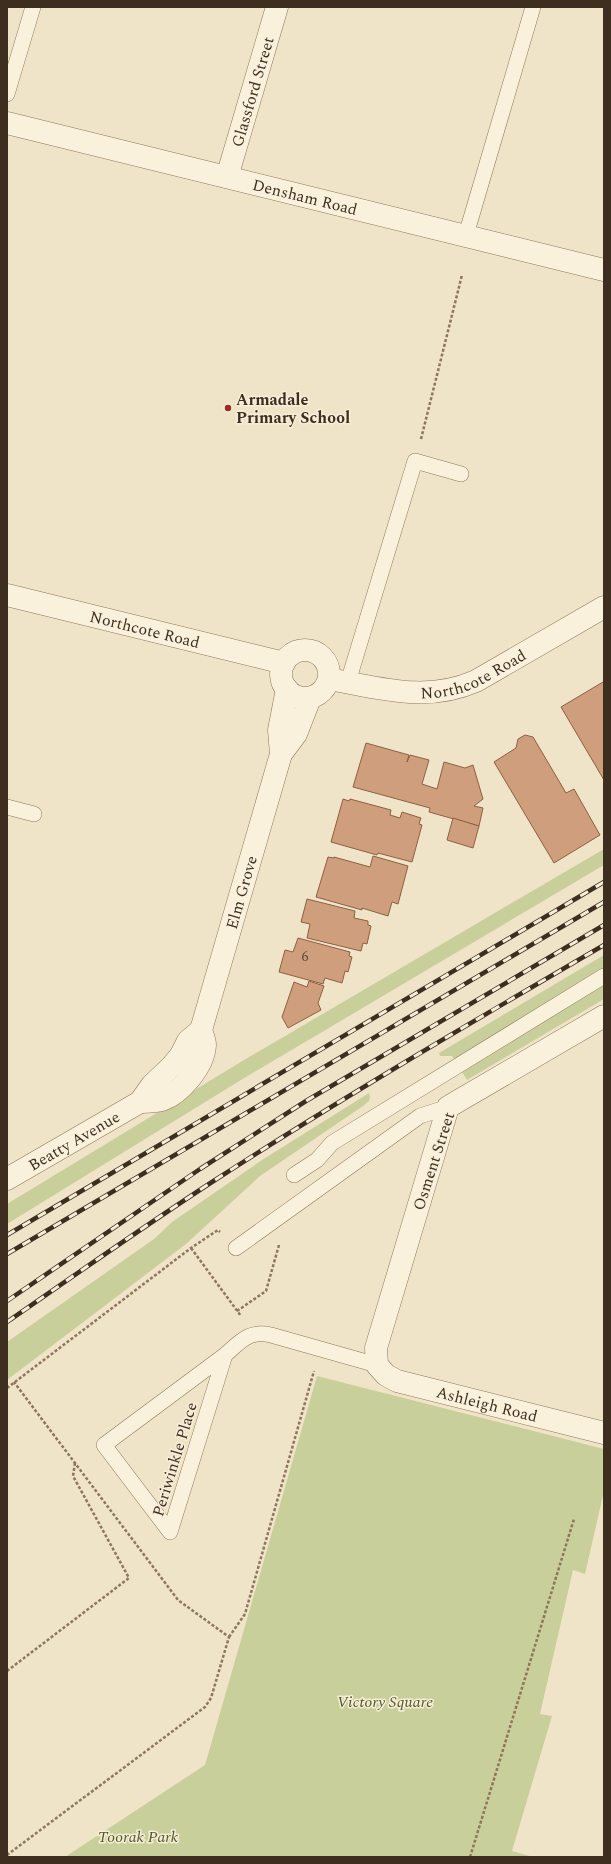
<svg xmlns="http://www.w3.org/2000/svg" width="611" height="1864" viewBox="0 0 611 1864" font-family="Spectral,serif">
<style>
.green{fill:#c9cf9b}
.building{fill:#cf9f7d;stroke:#8d5f41}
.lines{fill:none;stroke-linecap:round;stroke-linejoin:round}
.lane-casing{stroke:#8d765c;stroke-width:16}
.street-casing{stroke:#8d765c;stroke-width:23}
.path{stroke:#8d765c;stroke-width:2.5;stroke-dasharray:3 2;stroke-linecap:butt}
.lane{stroke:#faf1dc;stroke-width:15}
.street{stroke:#faf1dc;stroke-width:22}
.rail-casing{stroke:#3d2e20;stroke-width:4.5}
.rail{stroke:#f7eed8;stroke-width:3;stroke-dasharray:9;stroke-linecap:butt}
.poi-dot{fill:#9e2a2b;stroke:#f7eed8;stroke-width:1.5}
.labels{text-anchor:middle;stroke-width:3;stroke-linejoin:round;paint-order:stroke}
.number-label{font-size:14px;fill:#624a37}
.street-label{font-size:16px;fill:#3d2e20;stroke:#f7eed8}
.poi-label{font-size:16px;font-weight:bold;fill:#3d2e20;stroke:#f7eed8;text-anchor:start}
.park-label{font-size:16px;font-style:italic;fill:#4d5a26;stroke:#f7eed8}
</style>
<rect width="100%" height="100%" fill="#f0e4c8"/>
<!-- green -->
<g class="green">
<polygon points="604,849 604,865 241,1080 7,1224 7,1204 239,1063"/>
<polygon points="604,955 604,967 455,1060 452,1056 440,1056 439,1053"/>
<polygon points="604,983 604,999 467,1080 462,1072"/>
<polygon points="369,1093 370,1097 369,1101 363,1106 260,1176 186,1244 7,1380 7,1342 154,1239 172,1222 262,1160"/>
<polygon points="317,1376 604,1449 604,1491 585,1574 573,1570 540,1714 552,1716 512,1851 533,1857 65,1857 205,1765"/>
</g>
<!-- building -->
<g class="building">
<polygon points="603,682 604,684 604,780 561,707"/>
<polygon points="525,735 533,737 566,793 574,789 600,835 554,863 494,762 516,748 518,739"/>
<polygon points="366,743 409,755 407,762 410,755 429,760 422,784 437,789 444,762 465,768 473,765 483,799 474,806 483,808 479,826 429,812 430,808 353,787"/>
<polygon points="343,799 349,801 350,799 391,810 390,815 400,818 402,812 421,818 419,824 422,825 412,862 378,853 377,855 331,842"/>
<polygon points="453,818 479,826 473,848 447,840"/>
<polygon points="373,856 408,866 398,904 392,902 388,916 362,908 362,910 316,897 328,857 334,858 334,857 370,867"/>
<polygon points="307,899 355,911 354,918 368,921 368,925 371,926 367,944 363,943 361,951 307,938 310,924 301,922"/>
<polygon points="298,938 350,952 349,956 352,957 348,972 345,971 342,983 325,978 323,984 279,972 285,950 293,952"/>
<polygon points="309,981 324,986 318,1003 321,1010 288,1028 282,1017 294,982 307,987"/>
</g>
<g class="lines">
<!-- lane casing -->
<g class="lane-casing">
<g id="lane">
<polyline points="7,94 33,7"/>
<polyline points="466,235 533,7"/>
<polyline points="348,682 415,461 461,474"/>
<polyline points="7,807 34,814"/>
<polyline points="294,1175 317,1160 332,1143 604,976"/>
<polyline points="236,1248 420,1116 448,1107"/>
<path d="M225 1355 170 1532 104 1445 225 1355C241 1341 249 1330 271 1335L377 1365"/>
</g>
</g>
<!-- street casing -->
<g class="street-casing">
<g id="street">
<path id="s1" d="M7 123 604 270"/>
<path id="s2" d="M227 177 277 7"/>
<path id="s3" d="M7 595 284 663"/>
<circle cx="305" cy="674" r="24"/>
<path id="s4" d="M329 679C381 688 426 703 476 681L604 607"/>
<polyline points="281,754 296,734 310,698"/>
<path id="s5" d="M604 1016 448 1107 376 1348 377 1365 386 1375 397 1381 604 1433"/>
<path id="s6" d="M140 1102C147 1102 155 1102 162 1100 181 1093 204 1066 205 1045 205 1040 202 1034 201 1030L281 754 279 730 287 689"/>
<path id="s7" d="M7 1179 140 1102 152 1085 172 1066 181 1055 188 1041 201 1030"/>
</g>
</g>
<!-- path -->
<g class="path">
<polyline points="421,439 462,275"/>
<polyline points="191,1248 241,1316"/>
<polyline points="237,1311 266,1291 279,1245"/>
<polyline points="7,1388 191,1248 218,1230 220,1232"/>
<polyline points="229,1637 245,1614 314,1371"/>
<polyline points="7,1671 129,1578 73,1476 75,1463"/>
<polyline points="7,1855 205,1707 211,1698 229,1637 178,1600 14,1382"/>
<polyline points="470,1857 574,1519"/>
</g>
<!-- lane -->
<use href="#lane" class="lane"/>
<!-- street -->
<use href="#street" class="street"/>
<!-- rail casing -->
<g class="rail-casing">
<g id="rail">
<polyline points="7,1235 604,882"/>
<polyline points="7,1254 604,902"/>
<polyline points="7,1301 200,1169 306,1101 604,925"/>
<path d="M7 1322C75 1275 143 1227 212 1182 340 1099 472 1022 604 945"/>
</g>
</g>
<!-- rail -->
<use href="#rail" class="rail"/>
</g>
<!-- markers -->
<circle class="poi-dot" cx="228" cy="408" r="4"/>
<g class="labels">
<!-- number labels -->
<g class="number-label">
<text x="305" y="961">6</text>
</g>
<!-- street labels -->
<g class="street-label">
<text dy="6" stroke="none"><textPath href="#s2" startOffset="89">Glassford Street</textPath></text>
<text dy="6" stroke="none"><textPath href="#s1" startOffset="307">Densham Road</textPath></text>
<text dy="6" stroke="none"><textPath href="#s3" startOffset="142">Northcote Road</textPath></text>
<text dy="6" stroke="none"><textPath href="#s4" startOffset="149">Northcote Road</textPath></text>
<text dy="6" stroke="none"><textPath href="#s6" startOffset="254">Elm Grove</textPath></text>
<text dy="6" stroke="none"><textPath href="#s7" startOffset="77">Beatty Avenue</textPath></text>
<text transform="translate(433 1161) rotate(-72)" y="6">Osment Street</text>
<text dy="6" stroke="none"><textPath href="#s5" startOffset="568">Ashleigh Road</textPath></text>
<text transform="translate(174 1459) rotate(-73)" y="6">Periwinkle Place</text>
</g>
<!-- poi labels -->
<g class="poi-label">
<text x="236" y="405">Armadale<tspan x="236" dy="18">Primary School</tspan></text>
</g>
<!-- park labels -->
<g class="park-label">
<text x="385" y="1707">Victory Square</text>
<text x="138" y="1842">Toorak Park</text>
</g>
</g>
<!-- border -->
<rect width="611" height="1864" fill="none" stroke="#3d2e20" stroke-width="16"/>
</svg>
